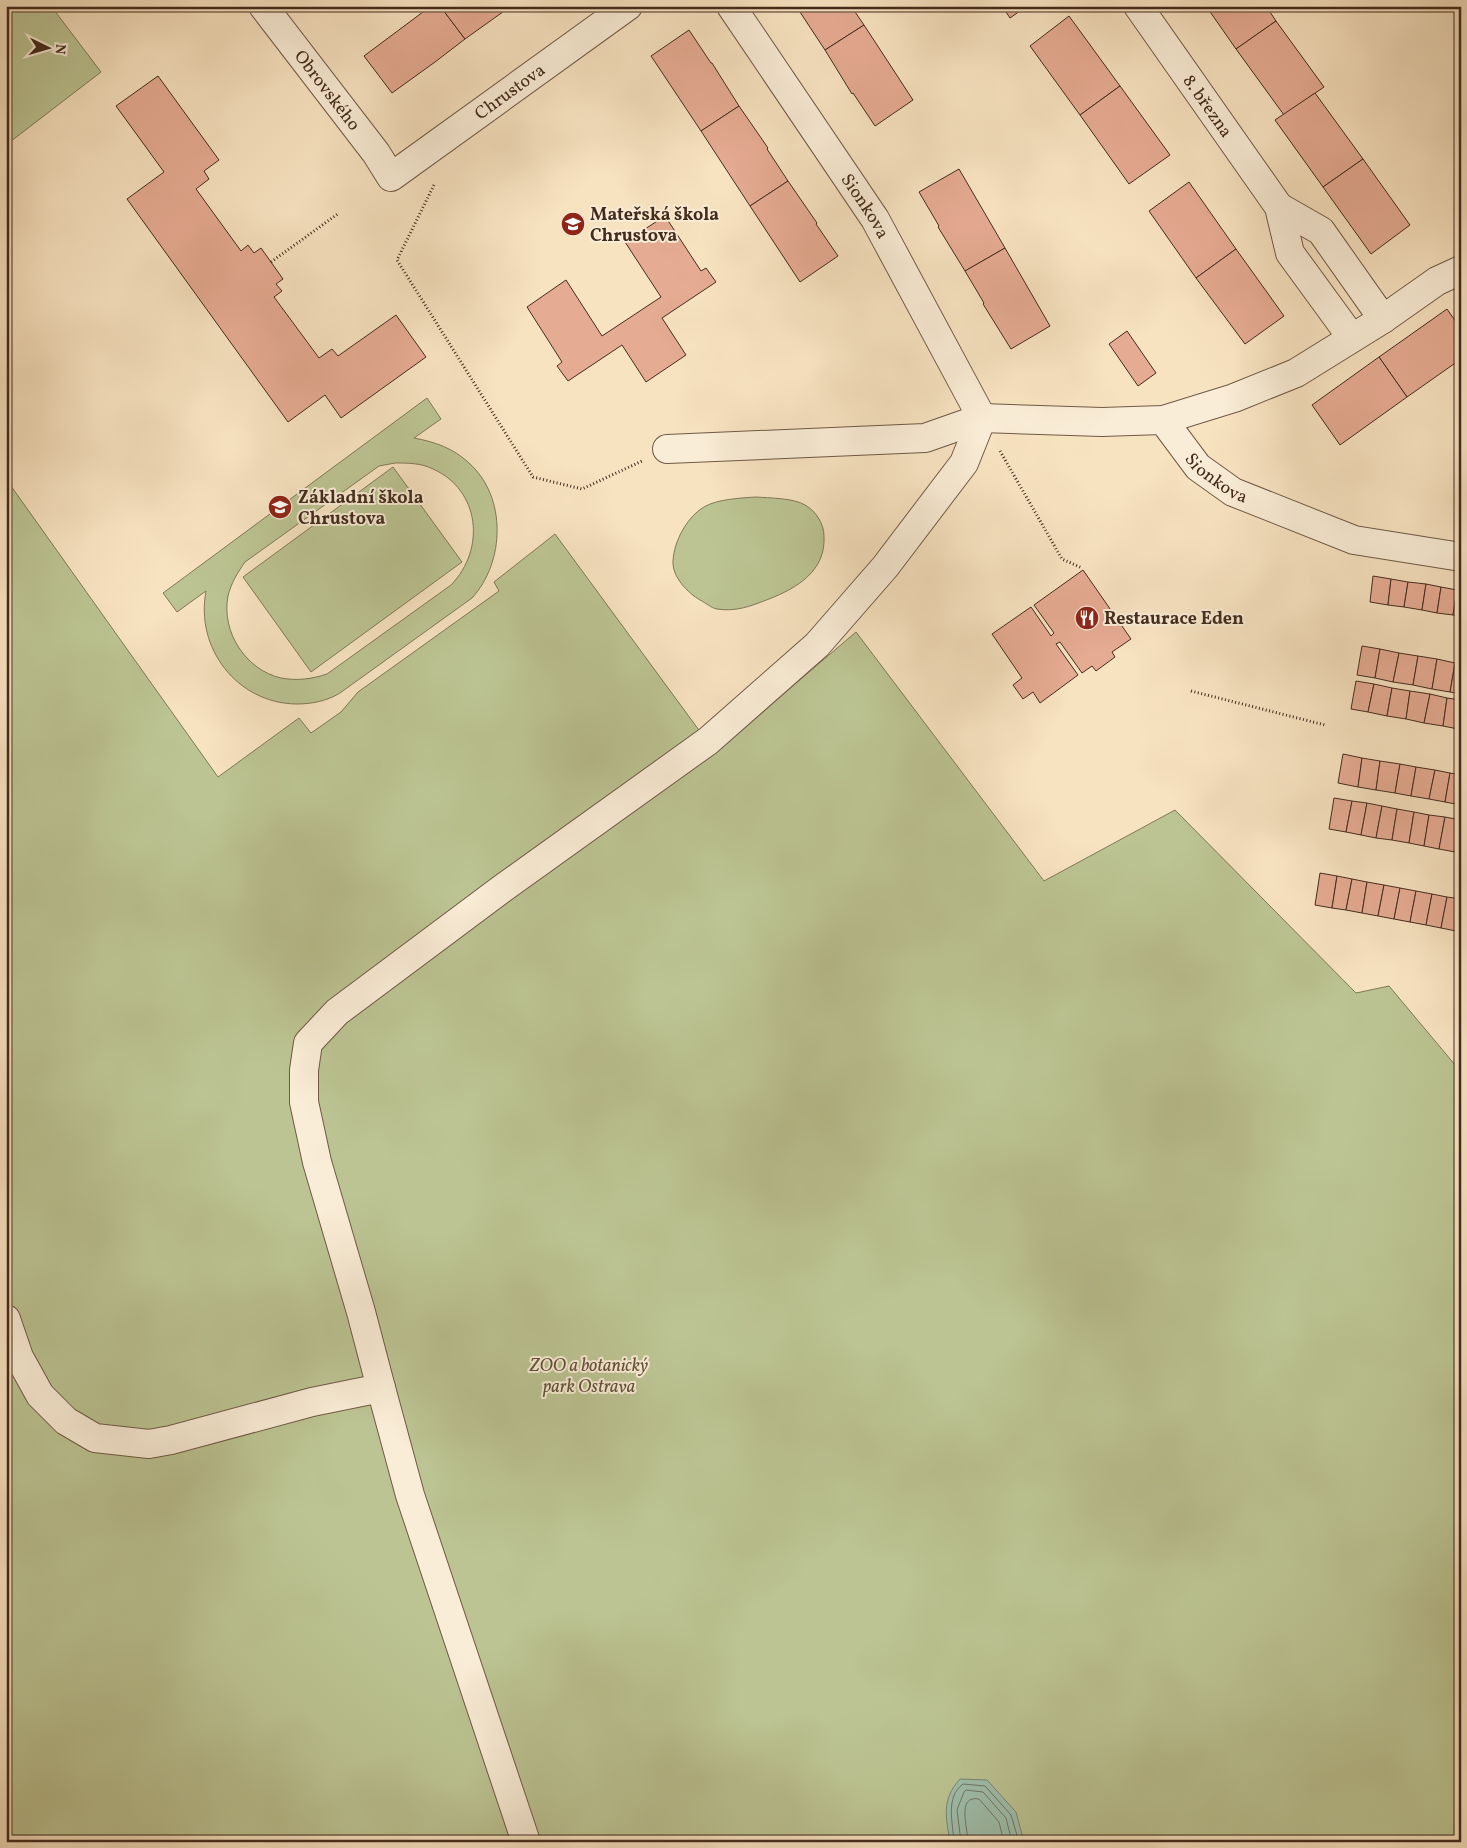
<svg xmlns="http://www.w3.org/2000/svg" width="1467" height="1848" viewBox="0 0 1467 1848" font-family="Vollkorn,serif">
<style>
.green{fill:#bcc493;stroke:#807858;fill-rule:evenodd}
.water{fill:#9fbfad;stroke:#7a8473}
.lines{fill:none;stroke-linecap:round;stroke-linejoin:round}
.shore{stroke:#717565;stroke-width:1}
.building{fill:#e6ab93;stroke:#432b1d}
.minor-casing{stroke:#705946;stroke-width:30}
.path{stroke:#432b1d;stroke-width:3;stroke-dasharray:1 2.5;stroke-linecap:butt}
.minor{stroke:#faedd7;stroke-width:28}
.labels{text-anchor:middle;stroke-width:4;stroke-linejoin:round;paint-order:stroke}
.street-label{font-size:18px;fill:#432b1d;stroke:#faedd7}
.poi-label{font-size:18px;font-weight:bold;fill:#432b1d;stroke:#faedd7;text-anchor:start}
.park-label{font-size:18px;font-style:italic;fill:#61513a;stroke:#faedd7}
</style>
<rect width="100%" height="100%" fill="#f8e3c1"/>
<filter id="stains"><feTurbulence type="fractalNoise" baseFrequency=".004" numOctaves="4"/><feColorMatrix values="0 0 0 0 .2 0 0 0 0 .09 0 0 0 0 .02 0 0 0 .5 -.17"/></filter>
<radialGradient id="worn" r=".72"><stop offset=".6" stop-color="#630" stop-opacity="0"/><stop offset="1" stop-color="#630" stop-opacity=".3"/></radialGradient>
<!-- green -->
<g class="green">
<polygon points="6,6 51,6 101,72 6,145"/>
<path d="M427 398 441 419 414 438C435 442 453 448 469 463 507 497 505 562 472 598L340 693C327 701 312 704 296 704 237 703 195 648 206 591L177 612 163 593ZM395 463C408 463 421 463 433 469 480 490 486 549 451 585L327 674C312 679 297 681 281 678 246 670 221 632 228 596 231 583 238 572 245 562L379 466Z"/>
<polygon points="393,467 462,562 311,672 243,577"/>
<polygon points="6,479 218,777 299,718 311,733 341,712 358,692 499,591 494,582 555,534 715,752 856,632 1044,881 1175,810 1356,993 1389,986 1461,1072 1461,1842 6,1842"/>
<path d="M756 497C769 498 794 498 805 505 816 511 824 524 824 536 826 571 797 588 769 599 751 606 736 612 717 609 711 608 706 603 700 600 688 593 672 577 673 561 674 541 687 517 704 507 717 499 742 498 756 497Z"/>
</g>
<!-- water -->
<path class="water" d="M960 1779 987 1780 1016 1812 1024 1842H950C946 1817 941 1800 960 1779Z"/>
<g class="lines">
<!-- shore -->
<g class="shore">
<path d="M954 1842C953 1823 945 1797 963 1784L985 1786 1011 1815 1019 1842"/>
<polyline points="961,1842 957,1810 964,1792 966,1790 983,1792 1006,1818 1012,1842"/>
<path d="M968 1842C968 1828 956 1795 979 1799L999 1822 1004 1842"/>
</g>
</g>
<!-- building -->
<g class="building">
<polygon points="431,6 440,6 465,39 435,62 392,93 364,56"/>
<polygon points="440,6 509,6 506,8 507,9 465,39"/>
<polygon points="796,6 851,6 864,25 825,50"/>
<polygon points="1002,6 1027,6 1010,18"/>
<polygon points="1206,6 1266,6 1276,21 1236,49"/>
<polygon points="1069,16 1120,86 1080,115 1030,46"/>
<polygon points="1276,21 1324,87 1284,115 1236,49"/>
<polygon points="864,25 913,100 875,126 853,93 852,94 825,50"/>
<polygon points="689,30 711,63 712,63 739,106 701,131 651,56"/>
<polygon points="158,76 219,160 204,171 209,179 196,189 241,251 248,245 254,253 261,248 283,279 276,284 282,291 274,297 319,358 332,349 338,356 396,315 426,357 341,418 325,395 288,422 127,199 164,172 116,106"/>
<polygon points="1120,86 1170,155 1129,184 1080,115"/>
<polygon points="1315,93 1363,159 1323,187 1275,120"/>
<polygon points="739,106 768,148 767,149 788,181 750,206 701,131"/>
<polygon points="1363,159 1410,225 1371,254 1323,187"/>
<polygon points="959,169 1005,248 965,271 938,227 939,226 919,192"/>
<polygon points="788,181 817,223 816,224 838,256 800,282 750,206"/>
<polygon points="1189,182 1236,249 1196,278 1149,211"/>
<polygon points="665,216 701,271 706,268 716,282 662,318 686,355 646,382 622,345 568,381 557,366 562,362 527,307 566,280 602,336 661,297 625,242"/>
<polygon points="1005,248 1050,326 1011,349 983,304 984,303 965,271"/>
<polygon points="1236,249 1284,316 1245,344 1196,278"/>
<polygon points="1447,309 1461,329 1461,359 1407,397 1379,357"/>
<polygon points="1127,331 1156,373 1138,386 1109,344"/>
<polygon points="1379,357 1407,397 1340,445 1312,405"/>
<polygon points="1083,570 1131,639 1112,652 1115,657 1096,671 1092,666 1082,673 1060,642 1056,644 1078,675 1040,703 1033,692 1023,699 1013,685 1022,678 992,634 1031,607 1051,636 1054,633 1034,605"/>
<polygon points="1373,576 1391,579 1388,605 1370,602"/>
<polygon points="1391,579 1408,582 1404,607 1388,605"/>
<polygon points="1408,582 1426,584 1422,610 1404,607"/>
<polygon points="1426,584 1441,587 1437,613 1422,610"/>
<polygon points="1441,587 1457,590 1453,615 1437,613"/>
<polygon points="1457,590 1461,590 1461,616 1453,615"/>
<polygon points="1362,646 1380,649 1375,678 1357,675"/>
<polygon points="1380,649 1399,653 1393,682 1375,678"/>
<polygon points="1399,653 1418,656 1413,685 1393,682"/>
<polygon points="1418,656 1437,659 1432,689 1413,685"/>
<polygon points="1437,659 1455,663 1450,692 1432,689"/>
<polygon points="1455,663 1461,664 1461,694 1450,692"/>
<polygon points="1356,681 1374,684 1368,712 1351,709"/>
<polygon points="1374,684 1392,688 1387,716 1368,712"/>
<polygon points="1392,688 1410,691 1406,719 1387,716"/>
<polygon points="1410,691 1430,694 1424,723 1406,719"/>
<polygon points="1430,694 1447,698 1443,726 1424,723"/>
<polygon points="1447,698 1461,700 1458,729 1443,726"/>
<polygon points="1343,754 1362,758 1358,787 1338,783"/>
<polygon points="1362,758 1380,761 1376,790 1358,787"/>
<polygon points="1380,761 1400,764 1395,793 1376,790"/>
<polygon points="1400,764 1416,767 1411,796 1395,793"/>
<polygon points="1416,767 1435,770 1429,799 1411,796"/>
<polygon points="1435,770 1450,773 1445,802 1429,799"/>
<polygon points="1450,773 1461,775 1461,805 1445,802"/>
<polygon points="1334,798 1352,801 1346,832 1329,829"/>
<polygon points="1352,801 1367,803 1361,835 1346,832"/>
<polygon points="1367,803 1382,806 1376,838 1361,835"/>
<polygon points="1382,806 1397,809 1392,840 1376,838"/>
<polygon points="1397,809 1414,812 1409,843 1392,840"/>
<polygon points="1414,812 1429,815 1424,846 1409,843"/>
<polygon points="1429,815 1445,817 1439,849 1424,846"/>
<polygon points="1445,817 1461,820 1455,852 1439,849"/>
<polygon points="1461,821 1461,853 1455,852"/>
<polygon points="1320,873 1337,876 1332,908 1315,905"/>
<polygon points="1337,876 1352,879 1346,910 1332,908"/>
<polygon points="1352,879 1367,882 1362,913 1346,910"/>
<polygon points="1367,882 1384,885 1378,916 1362,913"/>
<polygon points="1384,885 1400,888 1394,919 1378,916"/>
<polygon points="1400,888 1416,891 1410,922 1394,919"/>
<polygon points="1416,891 1432,894 1426,925 1410,922"/>
<polygon points="1432,894 1447,897 1441,928 1426,925"/>
<polygon points="1447,897 1461,899 1456,931 1441,928"/>
<polygon points="1461,904 1461,932 1456,931"/>
</g>
<g class="lines">
<!-- minor casing -->
<g class="minor-casing">
<g id="minor">
<path id="s1" d="M263 6 376 153 391 177 628 6"/>
<path id="s2" d="M731 6 875 219 982 418"/>
<path id="s3" d="M1138 6 1279 207 1290 253 1352 338"/>
<polyline points="1279,207 1321,231 1383,319"/>
<path id="s4" d="M1163 420 1198 467 1233 492 1354 540 1461 557"/>
<polyline points="667,449 925,438 982,418 1102,422 1163,420 1234,398 1296,373 1383,319 1437,281 1461,270"/>
<polyline points="6,1319 19,1357 40,1395 66,1421 95,1438 149,1444 171,1440 312,1402 381,1388 410,1495 526,1842"/>
<polyline points="381,1388 361,1312 317,1162 304,1102 304,1070 308,1043 337,1012 503,888 708,741 817,645 885,567 964,463 982,418"/>
</g>
</g>
<!-- path -->
<g class="path">
<polyline points="434,185 397,260 533,477 582,489 642,461"/>
<polyline points="271,262 339,213"/>
<polyline points="1000,451 1062,559 1082,568"/>
<polyline points="1191,691 1325,725"/>
</g>
<!-- minor -->
<use href="#minor" class="minor"/>
</g>
<!-- icons -->
<defs>
<g id="school-disc" transform="scale(1.25)"><circle r="9.5" fill="#8f2418" stroke="#faedd7"/><path d="M0-5L7-2L0 1L-7-2ZM-4 1L0 2.5L4 1V4Q0 6-4 4Z" fill="#fff"/></g>
<g id="restaurant-disc" transform="scale(1.25)"><circle r="9.5" fill="#8f2418" stroke="#faedd7"/><path d="M-5-6h1v4h1v-4h1v4h1v-4h1v5L-1.5 .5V6h-2V.5L-5-1ZM5-6V6H3V1.5H1.5Q1.5-4 5-6Z" fill="#fff"/></g>
</defs>
<g fill-rule="evenodd">
<use href="#school-disc" x="573" y="224"/>
<use href="#school-disc" x="280" y="507"/>
<use href="#restaurant-disc" x="1087" y="618"/>
</g>
<g class="labels">
<!-- street labels -->
<g class="street-label">
<text dy="6" stroke="none"><textPath href="#s1" startOffset="106">Obrovského</textPath></text>
<text dy="6" stroke="none"><textPath href="#s1" startOffset="360">Chrustova</textPath></text>
<text dy="6" stroke="none"><textPath href="#s3" startOffset="122">8. března</textPath></text>
<text dy="6" stroke="none"><textPath href="#s2" startOffset="241">Sionkova</textPath></text>
<text dy="6" stroke="none"><textPath href="#s4" startOffset="80">Sionkova</textPath></text>
</g>
<!-- poi labels -->
<g class="poi-label">
<text x="590" y="220">Mateřská škola<tspan x="590" dy="21">Chrustova</tspan></text>
<text x="298" y="503">Základní škola<tspan x="298" dy="21">Chrustova</tspan></text>
<text x="1104" y="624">Restaurace Eden</text>
</g>
<!-- park labels -->
<g class="park-label">
<text x="589" y="1371">ZOO a botanický<tspan x="589" dy="21">park Ostrava</tspan></text>
</g>
</g>
<!-- margin -->
<rect width="1467" height="1848" fill="none" stroke="#f8e3c1" stroke-width="25"/>
<rect x="8" y="8" width="1452" height="1833" fill="none" stroke="#432b1d" stroke-width="2.5"/>
<rect x="12" y="12" width="1442" height="1823" fill="none" stroke="#432b1d"/>
<!-- north arrow -->
<g transform="translate(48 48) rotate(95)" stroke="#faedd7" stroke-width="4" paint-order="stroke">
<path d="M0-4L9 19L0 12L-9 19Z" fill="#432b1d"/>
<text y="-8" font-size="14" font-weight="bold" text-anchor="middle" fill="#432b1d">N</text>
</g>
<rect width="100%" height="100%" filter="url(#stains)"/>
<rect width="100%" height="100%" fill="url(#worn)"/>
</svg>
